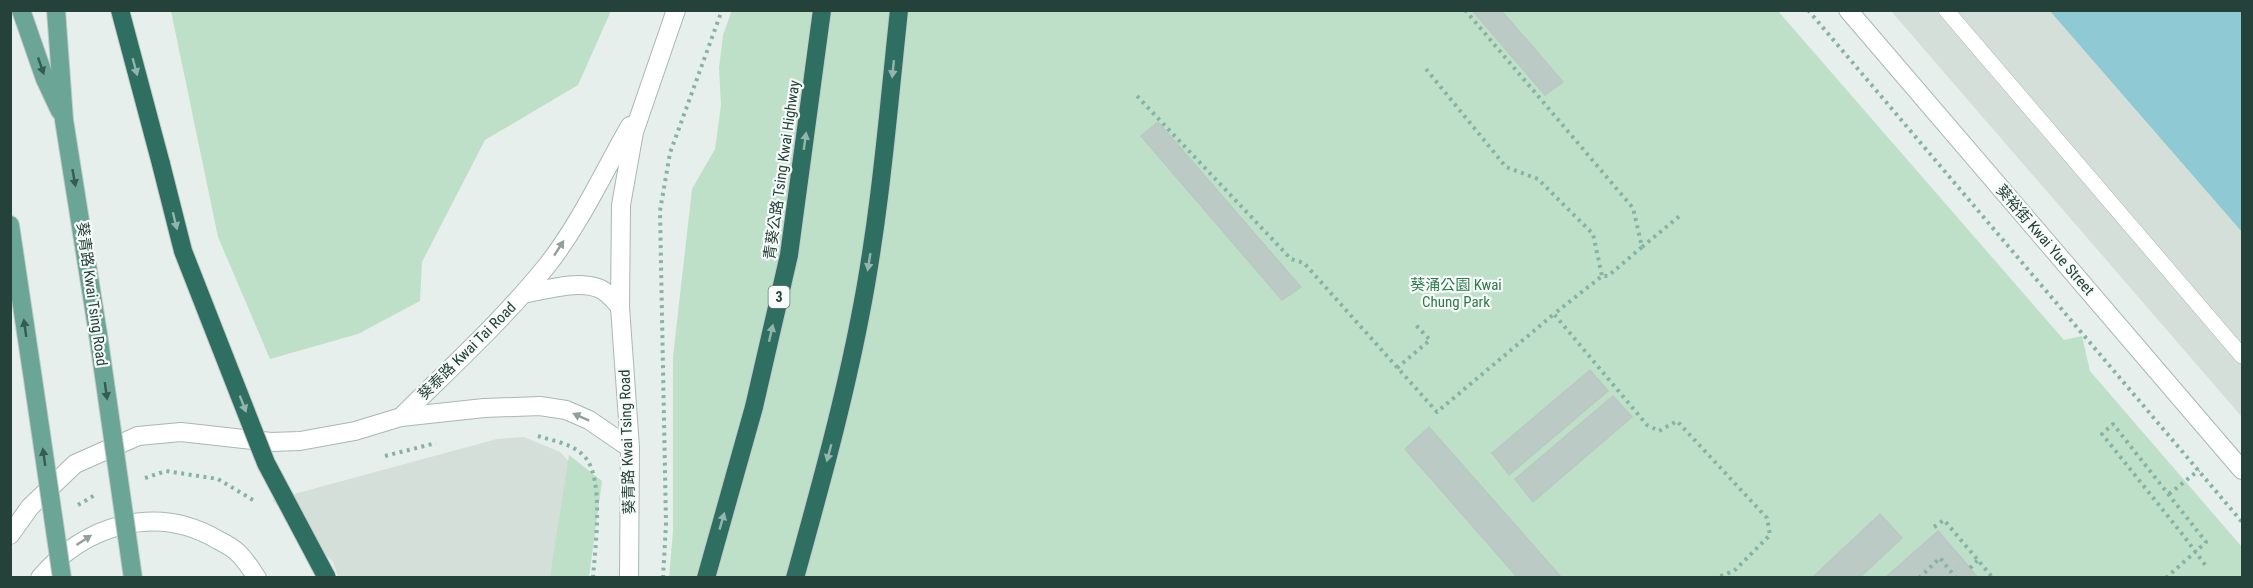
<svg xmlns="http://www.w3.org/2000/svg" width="2253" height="588" viewBox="0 0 2253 588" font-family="'Roboto Condensed','Noto Sans TC',sans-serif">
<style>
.built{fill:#d4dfda}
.green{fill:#bfe0c8}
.water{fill:#8ec9d4}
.building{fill:#bbcac4;stroke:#b8c9c2;stroke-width:1.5}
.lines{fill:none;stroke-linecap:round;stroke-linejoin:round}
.service-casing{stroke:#a8b8b2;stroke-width:16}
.minor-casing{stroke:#a8b8b2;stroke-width:20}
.tertiary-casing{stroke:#a8b8b2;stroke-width:20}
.secondary-casing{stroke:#a4bbb3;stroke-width:20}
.primary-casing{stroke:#c2cac8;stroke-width:20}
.motorway-casing{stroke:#c2cac8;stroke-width:20}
.path{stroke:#86b3a5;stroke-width:4;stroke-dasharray:3 4.5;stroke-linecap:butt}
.service{stroke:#fff;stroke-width:15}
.minor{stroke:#fff;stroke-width:18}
.tertiary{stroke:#fff;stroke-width:18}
.secondary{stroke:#fff;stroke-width:18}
.primary{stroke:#6aa596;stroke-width:18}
.motorway{stroke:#2f6f62;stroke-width:18}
.primary-bridge-casing{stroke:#c2cac8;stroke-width:20;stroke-linecap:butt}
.motorway-bridge-casing{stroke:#c2cac8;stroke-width:20;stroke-linecap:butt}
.primary-bridge{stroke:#6aa596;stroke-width:18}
.motorway-bridge{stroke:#2f6f62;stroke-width:18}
.oneway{fill:#365b51}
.oneway2{fill:#93b5ae}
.oneway3{fill:#92a09c}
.labels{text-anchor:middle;stroke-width:4.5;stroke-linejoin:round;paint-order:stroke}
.shield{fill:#f7fbf9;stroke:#637a73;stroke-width:1.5}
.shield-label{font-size:14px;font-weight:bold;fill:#24423a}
.street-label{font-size:15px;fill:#24423a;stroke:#f7fbf9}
.park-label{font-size:15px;fill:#2d7a4b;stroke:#f7fbf9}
</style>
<rect width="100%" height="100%" fill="#e6efeb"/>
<!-- built -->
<g class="built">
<polygon points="1891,11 2242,11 2242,417"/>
<polygon points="524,437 560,452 589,483 580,577 338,577 333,562 272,500 497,439"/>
</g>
<!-- green -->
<g class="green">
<polygon points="732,10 1778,11 2064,340 2082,336 2090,371 2242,547 2242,578 669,578 673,531 673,357 692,189 715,149 721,105 719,68 723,35"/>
<polygon points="171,11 171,10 611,11 578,85 485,140 422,262 420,301 358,334 270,359 218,237"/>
<polygon points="569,455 602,481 589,577 550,577"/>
</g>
<!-- water -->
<polygon class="water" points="2050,11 2242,11 2242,232"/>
<!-- building -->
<g class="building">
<polygon points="1472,10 1501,10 1563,82 1545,95"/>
<polygon points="1158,122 1301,287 1282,300 1141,136"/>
<polygon points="1590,370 1608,391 1509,475 1492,453"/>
<polygon points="1613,396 1632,417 1533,502 1515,479"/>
<polygon points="1429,427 1562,578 1518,578 1405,449"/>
<polygon points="1880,514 1902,538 1859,578 1812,578"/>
<polygon points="1938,531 1964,561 1945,578 1885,578"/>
<polygon points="1964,561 1978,578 1945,578"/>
</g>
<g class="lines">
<!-- service casing -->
<g class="service-casing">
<polyline id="service" points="1946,10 2242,356"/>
</g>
<!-- minor casing -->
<g class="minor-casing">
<polyline id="minor" points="1848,10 2242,470"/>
</g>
<!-- tertiary casing -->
<g class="tertiary-casing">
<g id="tertiary">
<path d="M523 294C546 290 576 280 598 288 607 291 614 300 620 307"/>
<path d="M401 417C449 369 502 321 545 268 579 226 603 173 630 126"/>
<polyline points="10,535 30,507 75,464 138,436 181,432 271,442 300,441 355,431 401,417 484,408 540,406 566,410 589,420 630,448"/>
<polyline points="629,578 630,448 620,307 621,205 634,132 676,10"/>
</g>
</g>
<!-- secondary casing -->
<g class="secondary-casing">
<path id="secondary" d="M40 578C84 525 156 503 218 540 224 543 232 547 237 552 245 559 251 569 257 578"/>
</g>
<!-- primary casing -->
<g class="primary-casing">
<g id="primary">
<polyline points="21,10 45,79 60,111"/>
<polyline points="56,10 64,120 98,334"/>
<polyline points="10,225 34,386"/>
</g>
</g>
<!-- motorway casing -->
<g class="motorway-casing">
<g id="motorway">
<polyline points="120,10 161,164"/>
<polyline points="706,578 754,407 789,255 822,10"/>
<path d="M795 578C819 491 843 405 860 317 880 216 888 113 899 10"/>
</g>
</g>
<!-- path -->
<g class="path">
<polyline points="1465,10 1633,208 1642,247 1608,276 1602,276 1554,314 1647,425 1659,431 1677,421 1767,518 1770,535 1734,571 1715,578"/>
<polyline points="1808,10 2242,522"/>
<polyline points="1426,69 1506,167 1538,179 1593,234 1602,276"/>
<polyline points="1137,96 1291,259 1304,263 1437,412 1554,314"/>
<polyline points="1642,247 1682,214"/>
<polyline points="1397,368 1430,340 1415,324"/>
<path d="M538 436C554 441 573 444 584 456 605 477 595 548 593 578"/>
<polyline points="385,456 436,443"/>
<polyline points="145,478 166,471 218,479 253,500"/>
<polyline points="2169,494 2199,470"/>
<polyline points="78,505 95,495"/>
<polyline points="1934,527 1944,520 1993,578"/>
<polyline points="1970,568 1978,560"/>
<polyline points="663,578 666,524 660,211 670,153 722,10"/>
<polyline points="1919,578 1940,558 1956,578"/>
<path d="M2166 578C2179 566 2193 554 2206 542L2113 424 2102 434 2183 535 2206 566"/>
</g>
<!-- service -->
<use href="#service" class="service"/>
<!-- minor -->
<use href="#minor" class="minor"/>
<!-- tertiary -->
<use href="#tertiary" class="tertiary"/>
<!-- secondary -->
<use href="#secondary" class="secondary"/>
<!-- primary -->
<use href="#primary" class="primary"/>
<!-- motorway -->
<use href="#motorway" class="motorway"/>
<!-- primary-bridge casing -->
<g class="primary-bridge-casing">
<g id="primary-bridge">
<polyline points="98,334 133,578"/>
<polyline points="34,386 62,578"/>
</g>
</g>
<!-- motorway-bridge casing -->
<g class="motorway-bridge-casing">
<polyline id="motorway-bridge" points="161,164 183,251 266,463 327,578"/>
</g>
<!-- primary-bridge -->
<use href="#primary-bridge" class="primary-bridge"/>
<!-- motorway-bridge -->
<use href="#motorway-bridge" class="motorway-bridge"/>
</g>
<!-- one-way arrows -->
<defs><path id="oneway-solid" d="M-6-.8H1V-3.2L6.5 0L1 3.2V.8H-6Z" transform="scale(1.5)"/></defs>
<g class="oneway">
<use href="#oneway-solid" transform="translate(41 66) rotate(71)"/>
<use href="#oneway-solid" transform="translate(74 178) rotate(80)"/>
<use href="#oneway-solid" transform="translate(25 328) rotate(-98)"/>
<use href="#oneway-solid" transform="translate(106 391) rotate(82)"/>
<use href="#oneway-solid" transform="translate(44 457) rotate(-98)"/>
</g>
<g class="oneway2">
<use href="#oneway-solid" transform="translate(135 67) rotate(75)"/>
<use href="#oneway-solid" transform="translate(893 69) rotate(96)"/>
<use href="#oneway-solid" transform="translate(805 141) rotate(-82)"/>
<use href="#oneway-solid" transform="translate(175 221) rotate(76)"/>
<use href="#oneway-solid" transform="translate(869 262) rotate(99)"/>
<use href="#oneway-solid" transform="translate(771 333) rotate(-77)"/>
<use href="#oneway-solid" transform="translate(243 404) rotate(69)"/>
<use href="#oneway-solid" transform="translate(829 453) rotate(105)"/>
<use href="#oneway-solid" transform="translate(722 521) rotate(-74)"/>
</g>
<g class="oneway3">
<use href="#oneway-solid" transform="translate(559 248) rotate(-57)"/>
<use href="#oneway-solid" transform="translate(581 417) rotate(-156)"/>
<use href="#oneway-solid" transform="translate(84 540) rotate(-33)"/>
</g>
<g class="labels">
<!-- shield labels -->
<rect class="shield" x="768.5" y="286" width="21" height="22" rx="4.5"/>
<g class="shield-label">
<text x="779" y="302">3</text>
</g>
<!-- street labels -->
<g class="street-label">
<text transform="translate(782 170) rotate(-82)" y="5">青葵公路 Tsing Kwai Highway</text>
<text transform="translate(2045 240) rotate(49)" y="5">葵裕街 Kwai Yue Street</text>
<text transform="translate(92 294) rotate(82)" y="5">葵青路 Kwai Tsing Road</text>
<text transform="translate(467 351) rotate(-45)" y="5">葵泰路 Kwai Tai Road</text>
<text transform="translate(627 442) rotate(-92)" y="5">葵青路 Kwai Tsing Road</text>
</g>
<!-- park labels -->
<g class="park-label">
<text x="1456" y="290">葵涌公園 Kwai<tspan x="1456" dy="17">Chung Park</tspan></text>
</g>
</g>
<!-- border -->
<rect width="2253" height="588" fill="none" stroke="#24423a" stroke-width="24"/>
</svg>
